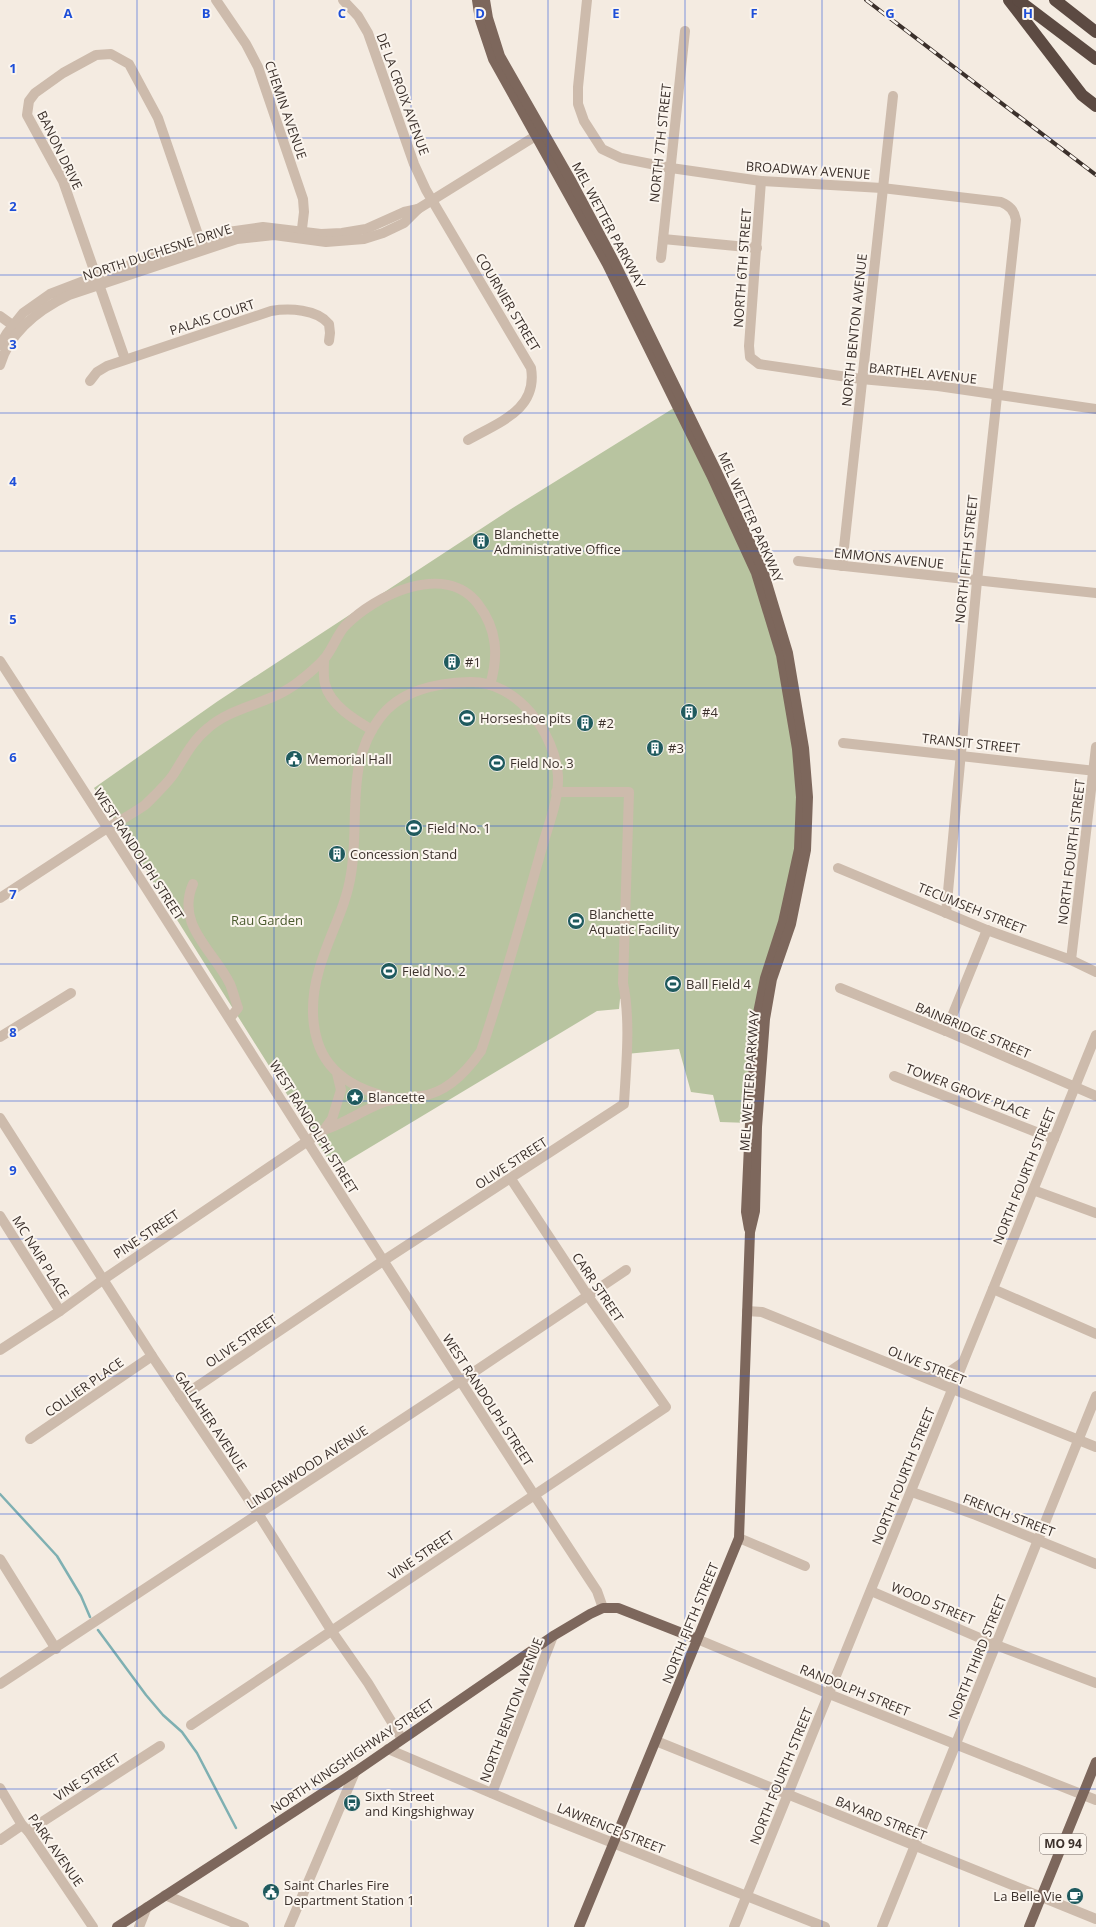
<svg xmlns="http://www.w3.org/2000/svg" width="1096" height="1927" viewBox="0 0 1096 1927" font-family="'Open Sans',sans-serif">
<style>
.green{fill:#b8c4a0}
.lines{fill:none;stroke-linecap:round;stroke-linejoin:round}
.stream{stroke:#7fb0b2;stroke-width:2.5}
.minor{stroke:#cdbbac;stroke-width:10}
.major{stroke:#7d675c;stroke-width:10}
.highway{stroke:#5c4a42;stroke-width:12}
.rail-casing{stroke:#3b302b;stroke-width:4}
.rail{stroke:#fbf5ee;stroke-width:2.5;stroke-dasharray:8;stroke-linecap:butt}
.grid{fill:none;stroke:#1d4ed8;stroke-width:1;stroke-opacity:0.55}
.labels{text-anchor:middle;stroke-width:4;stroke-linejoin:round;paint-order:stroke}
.shield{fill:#fbf5ee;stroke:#756b66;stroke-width:1}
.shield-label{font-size:12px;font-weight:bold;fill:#3b302b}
.street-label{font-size:13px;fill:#3b302b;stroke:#fbf5ee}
.poi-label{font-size:13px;fill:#3b302b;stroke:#fbf5ee;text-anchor:start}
.park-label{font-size:13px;fill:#4a5a2e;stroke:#fbf5ee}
.grid-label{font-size:13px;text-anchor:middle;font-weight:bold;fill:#1d4ed8;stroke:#fbf5ee;stroke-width:4;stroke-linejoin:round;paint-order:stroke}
</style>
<rect width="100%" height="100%" fill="#f4ebe1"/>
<!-- green -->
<polygon class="green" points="677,406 756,573 781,655 797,749 799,849 750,1123 720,1122 713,1095 691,1092 679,1049 626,1054 625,997 620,999 619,1009 597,1011 334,1169 94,788 218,701 511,509"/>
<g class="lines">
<!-- stream -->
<g class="stream">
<polyline points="0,1494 57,1556 81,1596 90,1617"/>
<polyline points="98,1630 146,1695 163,1715 182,1732 197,1753 236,1828"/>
</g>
<!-- minor -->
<g class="minor">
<polyline points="216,0 246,44 258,67 303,199 304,212 301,237"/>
<path d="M343 0 358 16 368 33 414 164 426 190 531 368C538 410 499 422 468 440"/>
<path d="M587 0 578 87V104L584 121 602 149 621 158 671 168 761 181 882 188 1001 202C1010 206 1014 210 1016 220L977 581 946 913"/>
<polyline points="761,181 749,346 750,357 759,364 861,379 938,386 1096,409"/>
<polyline points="663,239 757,248"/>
<polyline points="661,258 685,31"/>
<polyline points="0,316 18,329"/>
<polyline points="0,345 7,333 23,313 50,294 97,276 228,232 263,227 321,234 342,233 366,229 404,212 418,209"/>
<polyline points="125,359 63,181 27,115 29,101 35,93 63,73 96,55 111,54 129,64 158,118 203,249"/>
<path d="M0 365C10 331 38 310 69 295L237 239 274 235 326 242 364 239 383 233 404 223 418 209 542 132"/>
<path d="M90 381 97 372 107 366 271 311C289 308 317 309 329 324L330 333 329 341"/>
<polyline points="798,561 1096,593"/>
<polyline points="842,566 893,96"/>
<path d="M324 659C324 667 323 676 325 684 330 705 355 720 372 730"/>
<path d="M0 661C201 970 394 1283 597 1591L603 1608"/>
<polyline points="843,743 1096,771"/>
<polyline points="838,868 987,930 1071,960 1096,972"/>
<path d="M193 884C175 925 214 951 230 984 233 991 235 1000 238 1008L230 1018"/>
<path d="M0 898C34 876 67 854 101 832 115 823 131 815 145 805 154 796 166 785 173 775 184 758 192 741 208 728 233 706 270 704 297 683 306 676 317 667 325 658 333 648 337 635 345 626 375 595 445 561 478 604 497 629 499 655 490 685"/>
<polyline points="1071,960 1096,747"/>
<polyline points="840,988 946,1031 1096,1096"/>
<polyline points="946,1031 987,930"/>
<polyline points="0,1037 71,993"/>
<path d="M337 1073 341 1090 332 1119 324 1130C343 1124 360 1112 379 1104 392 1098 407 1098 421 1096 447 1093 467 1071 481 1051 503 985 522 919 541 851 547 828 559 801 558 776 555 733 517 681 470 682 436 683 400 690 379 719 345 764 360 822 351 874 346 908 328 937 319 970 309 1004 309 1049 339 1074 355 1088 375 1094 396 1099"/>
<polyline points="894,1076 1054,1139"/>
<polyline points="0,1118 152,1356 259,1515 331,1630 368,1683 402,1739"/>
<polyline points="1033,1190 1096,1213"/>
<polyline points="0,1216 60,1311"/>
<polyline points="993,1289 1096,1334"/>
<polyline points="747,1311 762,1312 1096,1447"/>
<polyline points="0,1350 60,1311 104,1279 324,1130"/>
<polyline points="926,1377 946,1374 962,1363"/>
<path d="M180 1398 383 1261 624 1104C626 1065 631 1022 623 983L629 792H556"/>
<polyline points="30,1439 152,1356"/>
<polyline points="912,1492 976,1515 1096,1564"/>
<polyline points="739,1538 805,1566"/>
<polyline points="0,1559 56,1649"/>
<polyline points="871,1591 996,1645 1096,1683"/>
<polyline points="697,1639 829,1694 1096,1800"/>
<polyline points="0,1684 468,1376 626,1270"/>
<polyline points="191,1725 666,1407 588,1296 511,1179"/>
<polyline points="656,1741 1096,1919"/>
<polyline points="388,1749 550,1818 825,1927"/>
<polyline points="0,1788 22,1825 28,1831 93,1927"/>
<polyline points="492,1793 553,1636"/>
<polyline points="28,1831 160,1746"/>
<polyline points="0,1840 22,1825"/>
<polyline points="165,1895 244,1927"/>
<polyline points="139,1927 147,1907"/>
<polyline points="289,1927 355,1772"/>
<polyline points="734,1927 1096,1035"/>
<polyline points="882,1927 1096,1396"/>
</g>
<!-- major -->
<g class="major">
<polyline points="477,0 480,20 493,59 607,264 711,475 756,573 781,655 797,749 801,797 799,849 783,922 765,978 757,1018 750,1123 746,1212 749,1229"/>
<polyline points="485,0 488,18 500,56 572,182 614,261 717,472 763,570 788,653 804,748 808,797 806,850 791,924 772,979 765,1019 757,1127 755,1211 750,1232 739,1538 579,1927"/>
<polyline points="117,1927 355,1772 553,1636 590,1614 603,1608 618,1608 697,1639"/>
<polyline points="1029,1927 1096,1762"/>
</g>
<!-- highway -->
<g class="highway">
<polyline points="1009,0 1082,95 1096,106"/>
<polyline points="1018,0 1096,59"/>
<polyline points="1055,0 1096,32"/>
</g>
<!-- rail casing -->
<g class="rail-casing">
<polyline id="rail" points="866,0 1096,175"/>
</g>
<!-- rail -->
<use href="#rail" class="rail"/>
</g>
<!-- grid -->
<path class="grid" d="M137 0V1927M274 0V1927M411 0V1927M548 0V1927M685 0V1927M822 0V1927M959 0V1927M0 138H1096M0 275H1096M0 413H1096M0 551H1096M0 688H1096M0 826H1096M0 964H1096M0 1101H1096M0 1239H1096M0 1376H1096M0 1514H1096M0 1652H1096M0 1789H1096"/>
<!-- icons -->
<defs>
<g id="building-disc" transform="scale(0.9)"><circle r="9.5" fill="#1f5a5e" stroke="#fbf5ee"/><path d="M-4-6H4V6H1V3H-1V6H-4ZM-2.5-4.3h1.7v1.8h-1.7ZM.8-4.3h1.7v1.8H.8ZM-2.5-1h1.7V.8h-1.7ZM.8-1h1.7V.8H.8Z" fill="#fff"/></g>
<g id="stadium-disc" transform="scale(0.9)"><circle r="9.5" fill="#1f5a5e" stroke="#fbf5ee"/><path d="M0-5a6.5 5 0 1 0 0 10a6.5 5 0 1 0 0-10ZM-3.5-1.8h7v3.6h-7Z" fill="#fff"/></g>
<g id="civic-disc" transform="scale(0.9)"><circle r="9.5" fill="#1f5a5e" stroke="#fbf5ee"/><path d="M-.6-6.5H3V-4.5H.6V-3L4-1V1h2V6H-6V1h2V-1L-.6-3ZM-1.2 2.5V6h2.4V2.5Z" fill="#fff"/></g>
<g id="sight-disc" transform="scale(0.9)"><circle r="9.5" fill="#1f5a5e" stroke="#fbf5ee"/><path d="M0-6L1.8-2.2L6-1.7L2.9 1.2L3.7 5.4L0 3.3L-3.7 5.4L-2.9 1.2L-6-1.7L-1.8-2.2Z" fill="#fff"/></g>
<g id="bus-disc" transform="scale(0.9)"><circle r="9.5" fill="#1f5a5e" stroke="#fbf5ee"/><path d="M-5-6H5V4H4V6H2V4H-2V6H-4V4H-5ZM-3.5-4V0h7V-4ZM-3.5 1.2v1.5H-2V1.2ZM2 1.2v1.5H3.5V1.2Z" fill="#fff"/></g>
<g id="cafe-disc" transform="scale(0.9)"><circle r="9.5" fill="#1f5a5e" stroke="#fbf5ee"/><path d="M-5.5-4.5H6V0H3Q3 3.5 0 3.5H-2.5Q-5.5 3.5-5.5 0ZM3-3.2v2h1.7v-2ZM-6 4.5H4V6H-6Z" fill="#fff"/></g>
</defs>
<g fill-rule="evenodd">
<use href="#building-disc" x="481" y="541"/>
<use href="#building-disc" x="452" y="662"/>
<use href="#building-disc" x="689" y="712"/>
<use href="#stadium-disc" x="467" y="718"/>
<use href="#building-disc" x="585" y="723"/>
<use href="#building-disc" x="655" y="748"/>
<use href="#civic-disc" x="294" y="759"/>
<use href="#stadium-disc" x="497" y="763"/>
<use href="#stadium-disc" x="414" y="828"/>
<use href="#building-disc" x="337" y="854"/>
<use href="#stadium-disc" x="576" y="921"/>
<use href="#stadium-disc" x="389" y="971"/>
<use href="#stadium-disc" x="673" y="984"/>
<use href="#sight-disc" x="355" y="1097"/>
<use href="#bus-disc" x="352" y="1803"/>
<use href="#civic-disc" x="271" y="1892"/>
<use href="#cafe-disc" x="1075" y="1896"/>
</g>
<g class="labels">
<!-- shield labels -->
<rect class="shield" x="1040" y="1834" width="46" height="20" rx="3"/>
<g class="shield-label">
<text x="1063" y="1848">MO 94</text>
</g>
<!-- street labels -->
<g class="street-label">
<text transform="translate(403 94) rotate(70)" y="5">DE LA CROIX AVENUE</text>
<text transform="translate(286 110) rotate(71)" y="5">CHEMIN AVENUE</text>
<text transform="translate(660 143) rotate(-84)" y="5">NORTH 7TH STREET</text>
<text transform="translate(60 150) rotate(64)" y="5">BANON DRIVE</text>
<text transform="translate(808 170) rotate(4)" y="5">BROADWAY AVENUE</text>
<text transform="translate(609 225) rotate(62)" y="5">MEL WETTER PARKWAY</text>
<text transform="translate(157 252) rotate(-18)" y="5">NORTH DUCHESNE DRIVE</text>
<text transform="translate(742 268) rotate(-86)" y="5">NORTH 6TH STREET</text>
<text transform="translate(508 302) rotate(59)" y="5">COURNIER STREET</text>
<text transform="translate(212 317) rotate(-18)" y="5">PALAIS COURT</text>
<text transform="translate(854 330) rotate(-84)" y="5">NORTH BENTON AVENUE</text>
<text transform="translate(923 373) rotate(6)" y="5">BARTHEL AVENUE</text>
<text transform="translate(751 517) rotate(66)" y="5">MEL WETTER PARKWAY</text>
<text transform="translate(889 558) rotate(6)" y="5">EMMONS AVENUE</text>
<text transform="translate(966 559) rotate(-84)" y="5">NORTH FIFTH STREET</text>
<text transform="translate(971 743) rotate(6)" y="5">TRANSIT STREET</text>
<text transform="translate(1071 852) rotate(-83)" y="5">NORTH FOURTH STREET</text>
<text transform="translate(139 854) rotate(57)" y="5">WEST RANDOLPH STREET</text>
<text transform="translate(972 908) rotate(22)" y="5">TECUMSEH STREET</text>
<text transform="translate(973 1030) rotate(23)" y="5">BAINBRIDGE STREET</text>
<text transform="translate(749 1081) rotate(-86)" y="5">MEL WETTER PARKWAY</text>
<text transform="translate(968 1091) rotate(21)" y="5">TOWER GROVE PLACE</text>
<text transform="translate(314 1127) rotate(58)" y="5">WEST RANDOLPH STREET</text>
<text transform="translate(511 1163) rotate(-33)" y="5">OLIVE STREET</text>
<text transform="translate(1024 1176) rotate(-68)" y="5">NORTH FOURTH STREET</text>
<text transform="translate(146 1234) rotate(-34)" y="5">PINE STREET</text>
<text transform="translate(41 1257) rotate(58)" y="5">MC NAIR PLACE</text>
<text transform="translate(598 1287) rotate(56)" y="5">CARR STREET</text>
<text transform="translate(241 1341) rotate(-34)" y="5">OLIVE STREET</text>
<text transform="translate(927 1365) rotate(22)" y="5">OLIVE STREET</text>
<text transform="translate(84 1387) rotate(-35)" y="5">COLLIER PLACE</text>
<text transform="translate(488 1400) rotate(57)" y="5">WEST RANDOLPH STREET</text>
<text transform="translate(211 1421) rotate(56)" y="5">GALLAHER AVENUE</text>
<text transform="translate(307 1467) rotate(-33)" y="5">LINDENWOOD AVENUE</text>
<text transform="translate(903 1476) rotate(-68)" y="5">NORTH FOURTH STREET</text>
<text transform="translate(1009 1515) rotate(21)" y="5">FRENCH STREET</text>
<text transform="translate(421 1555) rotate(-34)" y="5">VINE STREET</text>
<text transform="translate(933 1603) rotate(23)" y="5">WOOD STREET</text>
<text transform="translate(690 1623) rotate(-68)" y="5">NORTH FIFTH STREET</text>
<text transform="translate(977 1657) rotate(-68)" y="5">NORTH THIRD STREET</text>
<text transform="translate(855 1690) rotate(22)" y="5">RANDOLPH STREET</text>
<text transform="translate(511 1710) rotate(-69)" y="5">NORTH BENTON AVENUE</text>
<text transform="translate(352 1756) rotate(-34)" y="5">NORTH KINGSHIGHWAY STREET</text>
<text transform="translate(781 1776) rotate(-68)" y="5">NORTH FOURTH STREET</text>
<text transform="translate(87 1777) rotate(-33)" y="5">VINE STREET</text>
<text transform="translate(881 1818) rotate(22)" y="5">BAYARD STREET</text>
<text transform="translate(611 1828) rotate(22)" y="5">LAWRENCE STREET</text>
<text transform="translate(56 1850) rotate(55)" y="5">PARK AVENUE</text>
</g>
<!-- poi labels -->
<g class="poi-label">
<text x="494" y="539">Blanchette<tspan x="494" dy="15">Administrative Office</tspan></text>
<text x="465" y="667">#1</text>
<text x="702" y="717">#4</text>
<text x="480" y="723">Horseshoe pits</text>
<text x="598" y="728">#2</text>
<text x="668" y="753">#3</text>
<text x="307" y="764">Memorial Hall</text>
<text x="510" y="768">Field No. 3</text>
<text x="427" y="833">Field No. 1</text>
<text x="350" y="859">Concession Stand</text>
<text x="589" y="919">Blanchette<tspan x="589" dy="15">Aquatic Facility</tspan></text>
<text x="402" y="976">Field No. 2</text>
<text x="686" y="989">Ball Field 4</text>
<text x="368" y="1102">Blancette</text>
<text x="365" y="1801">Sixth Street<tspan x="365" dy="15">and Kingshighway</tspan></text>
<text x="284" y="1890">Saint Charles Fire<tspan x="284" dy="15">Department Station 1</tspan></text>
<text x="1062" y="1901" text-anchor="end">La Belle Vie</text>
</g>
<!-- park labels -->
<g class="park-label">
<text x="267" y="925">Rau Garden</text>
</g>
</g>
<g class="grid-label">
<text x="68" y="18">A</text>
<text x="206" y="18">B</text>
<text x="342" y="18">C</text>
<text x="480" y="18">D</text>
<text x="616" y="18">E</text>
<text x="754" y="18">F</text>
<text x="890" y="18">G</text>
<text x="1028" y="18">H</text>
<text x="13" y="73">1</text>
<text x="13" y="211">2</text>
<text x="13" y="349">3</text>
<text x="13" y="486">4</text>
<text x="13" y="624">5</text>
<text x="13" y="762">6</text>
<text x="13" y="899">7</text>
<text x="13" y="1037">8</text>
<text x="13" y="1175">9</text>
</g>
</svg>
